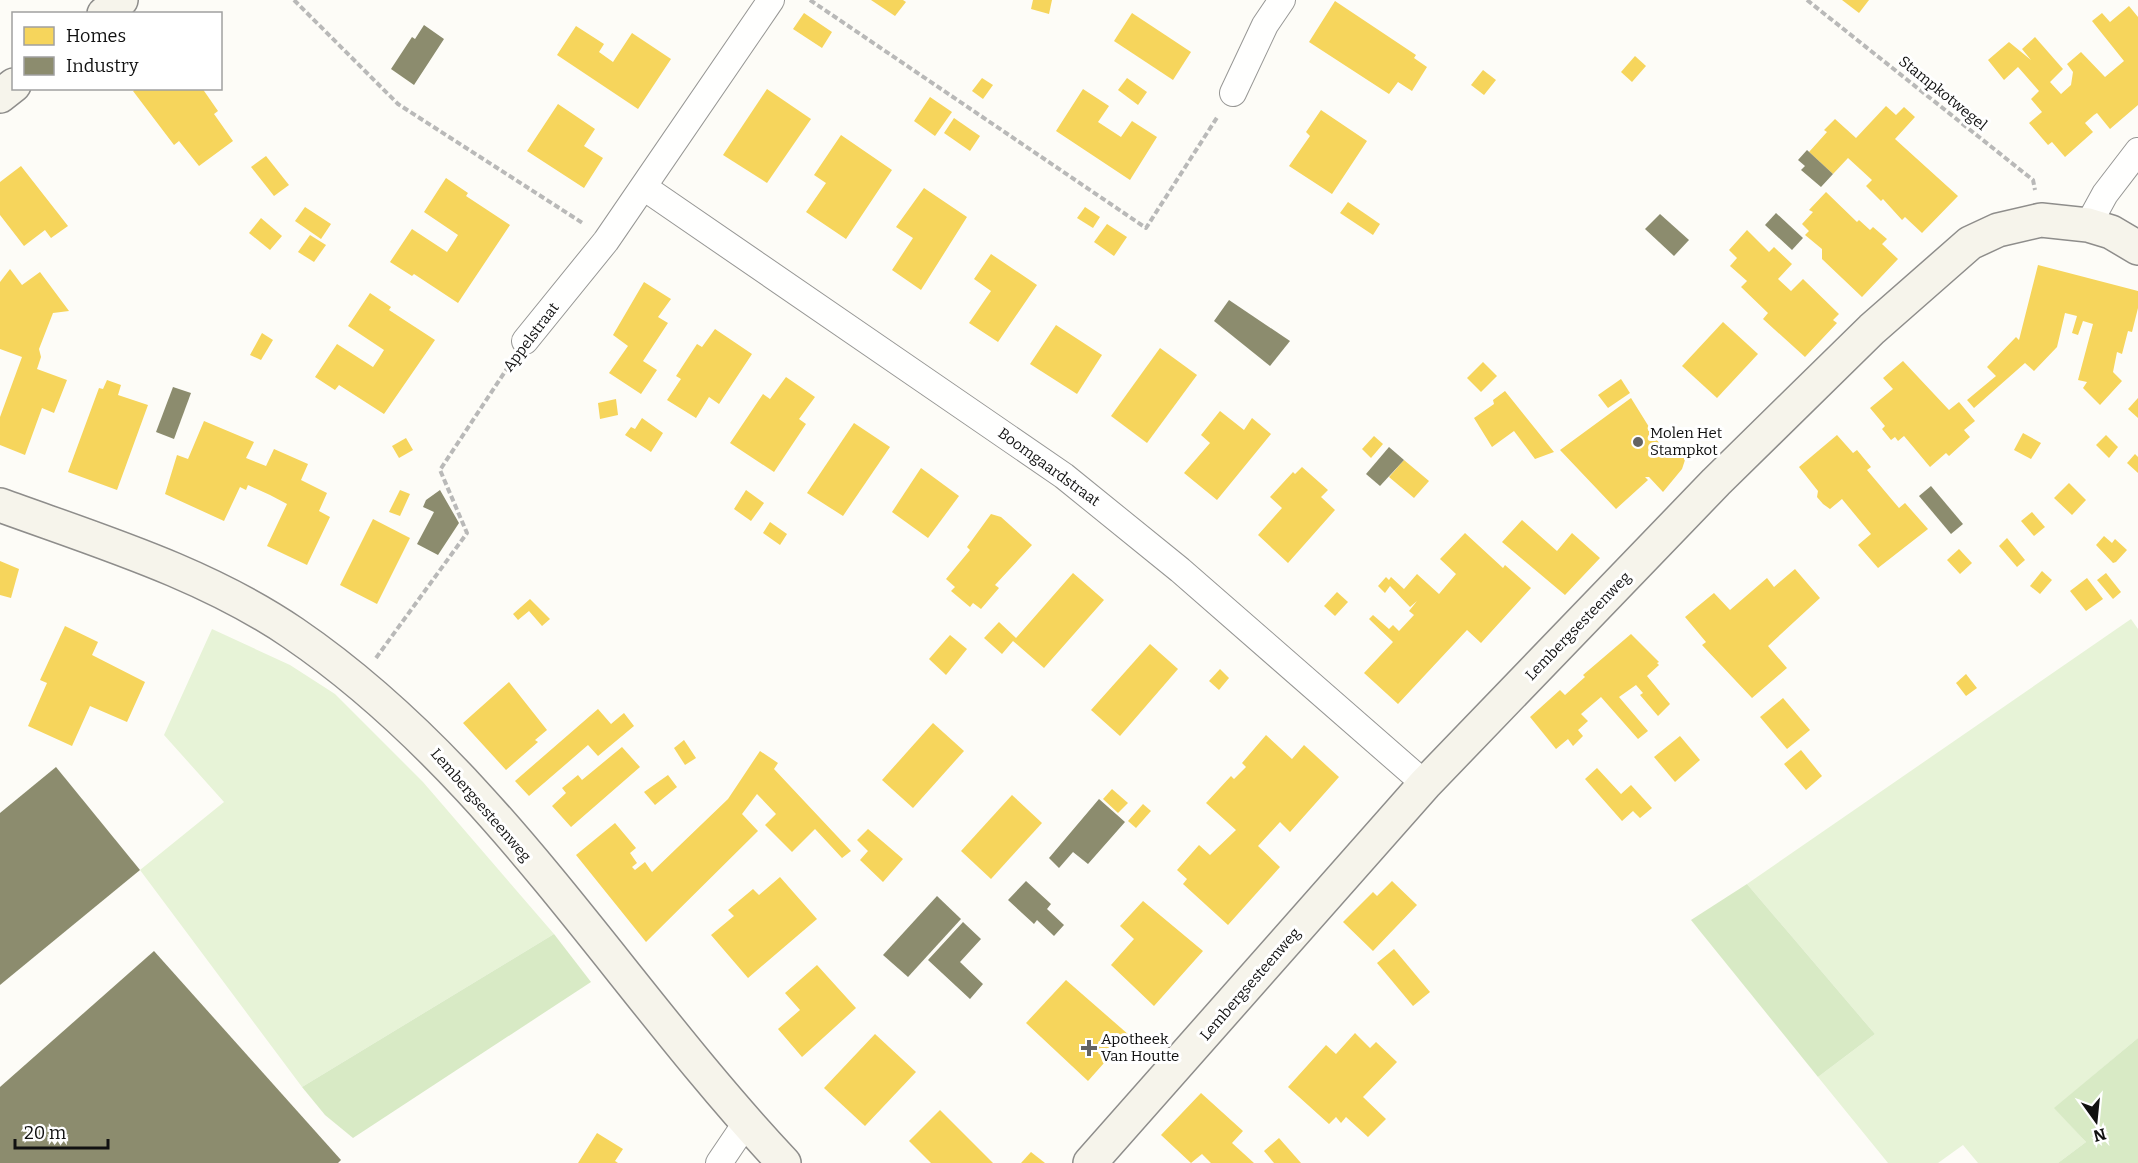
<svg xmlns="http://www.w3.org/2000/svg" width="2138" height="1163" viewBox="0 0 2138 1163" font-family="Bitter,serif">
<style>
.green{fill:#e7f3d7}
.forest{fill:#d8eac5}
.homes{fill:#f6d55c}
.industry{fill:#8c8c6e}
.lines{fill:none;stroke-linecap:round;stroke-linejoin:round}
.street-casing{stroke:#979795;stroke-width:28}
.secondary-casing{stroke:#8e8d8b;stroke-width:36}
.path{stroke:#b9b9b8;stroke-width:4;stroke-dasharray:6 3;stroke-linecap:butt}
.street{stroke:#fffffe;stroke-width:26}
.secondary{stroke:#f6f4eb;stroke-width:33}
.poi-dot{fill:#646362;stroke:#fff;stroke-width:2}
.labels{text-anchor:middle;stroke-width:6;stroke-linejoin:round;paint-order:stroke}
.street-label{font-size:15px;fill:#111;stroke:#fff}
.poi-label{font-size:15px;fill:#111;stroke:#fff;text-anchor:start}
</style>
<rect width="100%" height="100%" fill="#fdfcf7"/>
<!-- green -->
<g class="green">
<polygon points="2131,619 2138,629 2138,1038 2055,1108 2086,1142 2058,1163 1978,1163 1963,1145 1938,1163 1888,1163 1818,1077 1875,1034 1747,884"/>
<polygon points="212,629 290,665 335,694 423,782 554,934 302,1087 140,870 224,802 164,735"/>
</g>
<!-- forest -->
<g class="forest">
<polygon points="1747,884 1875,1034 1818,1077 1691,920"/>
<polygon points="554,934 591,982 353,1138 325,1115 302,1087"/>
<polygon points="2138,1038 2138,1163 2058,1163 2086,1142 2054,1108"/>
</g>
<!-- homes -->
<g class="homes">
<polygon points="871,0 903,0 906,2 895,16"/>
<polygon points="1033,0 1052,0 1049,14 1031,9"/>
<polygon points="1842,0 1869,0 1859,13"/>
<polygon points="1335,1 1416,55 1414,58 1427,67 1412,91 1398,82 1389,94 1309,42"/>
<polygon points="2129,6 2138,17 2138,105 2110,129 2097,113 2094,115 2085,123 2093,132 2065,157 2052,142 2048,145 2029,123 2042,112 2031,99 2039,91 2018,67 2004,80 1988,60 2009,42 2031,60 2022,49 2035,37 2063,69 2050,82 2061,94 2071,85 2073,72 2067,64 2081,52 2105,77 2124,61 2092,21 2102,13 2110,22"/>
<polygon points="804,13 832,32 822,48 793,29"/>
<polygon points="1132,13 1191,52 1173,80 1114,41"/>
<polygon points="576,26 604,44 599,52 613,62 632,33 671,59 638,109 557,55"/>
<polygon points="1635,56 1646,66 1632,82 1621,72"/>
<polygon points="1483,70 1496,80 1484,95 1471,85"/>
<polygon points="982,78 993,85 983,99 972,91"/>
<polygon points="1127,78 1147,92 1138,105 1118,90"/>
<polygon points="137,88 202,88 218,111 214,114 233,141 199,166 179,141 174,145 133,91"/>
<polygon points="767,89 811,119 767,183 723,155"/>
<polygon points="1083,89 1109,106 1098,122 1121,137 1132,121 1157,137 1130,180 1056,131"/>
<polygon points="930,97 952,112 935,136 914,121"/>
<polygon points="558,104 595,129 584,146 603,158 584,188 527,151"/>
<polygon points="1886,106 1896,115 1904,107 1915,117 1895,139 1958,196 1922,233 1905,217 1902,220 1883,199 1881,201 1866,186 1872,180 1848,158 1833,174 1809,152 1827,132 1824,130 1835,119 1856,138"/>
<polygon points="1321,110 1367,141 1332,194 1289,166 1310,136 1306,132"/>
<polygon points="954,118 980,136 970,151 944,133"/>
<polygon points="841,135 892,170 846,239 806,212 826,183 814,175"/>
<polygon points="266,156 289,185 274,196 251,167"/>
<polygon points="21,166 68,226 51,238 45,230 24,246 0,215 0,182"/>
<polygon points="446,178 468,193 466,196 510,225 458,303 414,274 412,276 390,262 412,229 447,252 453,243 458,235 424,212"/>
<polygon points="924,188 967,217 921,290 892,270 913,238 896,227"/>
<polygon points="1826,192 1857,222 1859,220 1870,230 1873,227 1887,239 1882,244 1898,259 1862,297 1822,259 1822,249 1805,235 1809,231 1802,224 1813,212 1809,210"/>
<polygon points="1348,202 1380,224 1373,235 1340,213"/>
<polygon points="305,207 331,224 321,239 295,221"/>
<polygon points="1085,207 1100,217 1093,228 1077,218"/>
<polygon points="261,218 282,236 270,250 249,233"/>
<polygon points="1107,224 1127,237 1114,256 1094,242"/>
<polygon points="1747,230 1769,252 1774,247 1792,264 1778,279 1791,291 1803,279 1839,314 1833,320 1837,323 1805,357 1763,319 1768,313 1741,287 1747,281 1730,266 1737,258 1729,250"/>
<polygon points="310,235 326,245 314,262 298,252"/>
<polygon points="991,254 1037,285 998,342 969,323 991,291 974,279"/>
<polygon points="2038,265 2138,291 2138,308 2132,332 2128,331 2122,354 2117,352 2113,372 2122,381 2100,405 2083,388 2087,382 2078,380 2093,324 2083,321 2078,335 2072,333 2077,316 2065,313 2057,347 2034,371 2025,363 1974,408 1967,400 1996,376 1987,367 2016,337 2019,340"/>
<polygon points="10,269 22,285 40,272 69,311 53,313 39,349 41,357 37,369 67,380 54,413 42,408 25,455 0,445 0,417 22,357 0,349 0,282"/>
<polygon points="644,282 671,299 658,317 668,323 643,361 657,370 641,394 609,373 628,346 613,335"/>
<polygon points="370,293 391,307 389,310 435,340 384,414 339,385 335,390 315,377 337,344 373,367 379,358 384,350 348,326"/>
<polygon points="1723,322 1758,354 1717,398 1682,366"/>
<polygon points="1056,325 1102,355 1077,394 1030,364"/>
<polygon points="715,329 752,354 719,404 709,397 696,418 667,400 681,379 676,376 697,344 702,347"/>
<polygon points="262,333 273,340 261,360 250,355"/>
<polygon points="1160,348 1197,375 1147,443 1111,416"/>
<polygon points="1903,361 1949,410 1959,402 1975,421 1964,430 1970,437 1949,456 1946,453 1930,467 1904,436 1898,441 1895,437 1891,440 1882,429 1885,426 1870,408 1893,389 1883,378"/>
<polygon points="1483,362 1497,376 1481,392 1467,378"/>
<polygon points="786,377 815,397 799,419 806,424 774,472 730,443 763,394 770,399"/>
<polygon points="1621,379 1630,393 1608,408 1598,395"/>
<polygon points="107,380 121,385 118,395 148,405 117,490 68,472 99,388 103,389"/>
<polygon points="1505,391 1554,452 1535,459 1514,431 1492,447 1474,418 1494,404 1493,400"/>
<polygon points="1631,398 1659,443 1688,451 1682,469 1663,492 1649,477 1645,477 1648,480 1616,509 1560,450"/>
<polygon points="2138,398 2138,418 2128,409"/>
<polygon points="616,399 618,415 600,419 598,403"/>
<polygon points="1220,411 1244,430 1252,418 1271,434 1217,500 1184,473 1210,443 1201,435"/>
<polygon points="642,418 663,433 651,452 625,435 631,427 635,429"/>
<polygon points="204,421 254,442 246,458 266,466 274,449 308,464 301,480 327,493 319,511 330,517 307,565 267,546 287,504 270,495 248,485 246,490 240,487 224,521 165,494 177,455 188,459"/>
<polygon points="854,423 890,447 843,516 807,493"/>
<polygon points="2023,433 2041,443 2031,459 2014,450"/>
<polygon points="1837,435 1853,453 1857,450 1871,467 1867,470 1899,508 1905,503 1928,529 1878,568 1858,545 1871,534 1842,499 1830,509 1823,504 1817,497 1818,491 1799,467"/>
<polygon points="2106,435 2118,447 2109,458 2096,445"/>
<polygon points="1374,436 1383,444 1371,458 1362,449"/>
<polygon points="406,438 413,450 399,458 392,446"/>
<polygon points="2135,454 2138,457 2138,473 2127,463"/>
<polygon points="1404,460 1429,481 1414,498 1389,477"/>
<polygon points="1302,467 1328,490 1321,497 1335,510 1288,563 1258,535 1282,508 1270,497 1293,472 1295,474"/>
<polygon points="921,468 959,496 928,538 892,512"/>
<polygon points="2069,483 2086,500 2072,515 2054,498"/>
<polygon points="400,490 410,494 400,516 389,512"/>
<polygon points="746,490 764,503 751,521 734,509"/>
<polygon points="2032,512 2045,527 2034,536 2021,521"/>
<polygon points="991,514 1001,517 1032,545 995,585 999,588 981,609 973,603 970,607 951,591 955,587 946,579 970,550 967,547"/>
<polygon points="373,519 410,538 377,604 340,585"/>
<polygon points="1522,520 1557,551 1572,533 1600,558 1565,595 1502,542"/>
<polygon points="770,522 787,534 780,545 763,533"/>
<polygon points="1465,533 1503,568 1505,565 1531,588 1481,643 1467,630 1398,704 1364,673 1393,642 1369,619 1373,615 1389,629 1393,625 1399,631 1414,615 1409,611 1417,601 1410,607 1390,586 1385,593 1378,586 1386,577 1389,580 1391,577 1404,589 1417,574 1439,594 1456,574 1440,559"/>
<polygon points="2104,536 2112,543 2115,539 2127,550 2116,562 2113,563 2096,545"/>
<polygon points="2007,538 2025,560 2017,567 1999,546"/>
<polygon points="1959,549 1972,563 1960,574 1947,560"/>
<polygon points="0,561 19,569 11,598 0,595"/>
<polygon points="1795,569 1820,598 1768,646 1787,668 1752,698 1702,645 1706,642 1685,617 1714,593 1730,610 1767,578 1774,587"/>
<polygon points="2042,571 2052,580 2040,594 2030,586"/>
<polygon points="1073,573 1104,600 1044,668 1013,641 1002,654 984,638 999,622 1016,638"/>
<polygon points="2106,573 2121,592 2113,599 2097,580"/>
<polygon points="2087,578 2103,599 2086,611 2070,591"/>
<polygon points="1337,592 1348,602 1335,616 1324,606"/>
<polygon points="530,599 550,619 542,626 529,611 518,620 513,614"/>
<polygon points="65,626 98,642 92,655 145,682 127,722 90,706 72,746 28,726 47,683 40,680"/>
<polygon points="1631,634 1659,662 1657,663 1659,665 1647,676 1670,704 1658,716 1640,695 1643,693 1636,685 1619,697 1648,731 1638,739 1601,697 1581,714 1588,721 1578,730 1583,736 1573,746 1568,739 1556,749 1530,717 1560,690 1565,695 1585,677 1583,675"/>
<polygon points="950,635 967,649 946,675 929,659"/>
<polygon points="1150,644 1178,669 1120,736 1091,710"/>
<polygon points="1220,669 1229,678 1219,690 1209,681"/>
<polygon points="1966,674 1977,688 1966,696 1956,683"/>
<polygon points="509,682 547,730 535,740 538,742 506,770 463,723"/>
<polygon points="1783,698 1810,730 1787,749 1760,717"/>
<polygon points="598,709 611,724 624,713 634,726 598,756 588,745 529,796 515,781"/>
<polygon points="933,723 964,751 913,808 882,780"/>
<polygon points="1266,735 1292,759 1304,745 1339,777 1290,832 1280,822 1258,846 1280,867 1228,925 1183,884 1187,879 1177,870 1199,845 1210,855 1236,830 1206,803 1231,776 1234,779 1246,767 1242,763"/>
<polygon points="1680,736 1700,760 1675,782 1654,757"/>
<polygon points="684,740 696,758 685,765 674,748"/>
<polygon points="622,747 640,767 571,827 552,806 566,793 562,788 578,775 582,780"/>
<polygon points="1801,750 1822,776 1806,790 1784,764"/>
<polygon points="760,751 778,763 774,769 851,851 842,858 815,829 792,852 765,825 776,814 757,794 742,814 758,831 646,942 576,855 615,823 636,848 630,853 637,863 632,867 635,870 645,862 652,872 728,799"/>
<polygon points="1597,768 1621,794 1631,785 1652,808 1640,818 1633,811 1622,821 1585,779"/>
<polygon points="668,775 677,787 655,805 644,792"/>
<polygon points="1112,789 1128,803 1118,813 1103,799"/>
<polygon points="1012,795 1042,823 991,879 961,851"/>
<polygon points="1143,804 1151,811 1136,828 1128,821"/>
<polygon points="868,829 903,859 883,882 860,860 868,851 857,840"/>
<polygon points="780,877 817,919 748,978 711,935 734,916 728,910 753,889 759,895"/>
<polygon points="1392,881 1417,905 1373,951 1343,922 1373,892 1377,896"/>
<polygon points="1143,901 1203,951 1154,1006 1111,965 1134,939 1120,926"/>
<polygon points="1394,949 1430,992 1413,1006 1377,963"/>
<polygon points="817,965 856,1008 802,1057 778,1029 800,1010 785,993"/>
<polygon points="1066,980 1129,1035 1088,1081 1026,1023"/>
<polygon points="1355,1033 1370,1048 1376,1042 1397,1062 1363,1097 1386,1119 1368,1137 1346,1117 1341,1123 1336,1117 1329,1124 1288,1087 1326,1045 1336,1054"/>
<polygon points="875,1034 916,1072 865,1126 824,1088"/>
<polygon points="1201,1093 1243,1131 1232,1143 1254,1163 1211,1163 1202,1154 1191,1163 1161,1135"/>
<polygon points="940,1110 993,1163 931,1163 909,1141"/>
<polygon points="597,1133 623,1149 615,1161 618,1163 578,1163"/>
<polygon points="1279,1138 1301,1163 1274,1163 1264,1151"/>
<polygon points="1031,1152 1045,1163 1021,1163"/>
</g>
<!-- industry -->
<g class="industry">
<polygon points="424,25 444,39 414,85 391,69 412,37 415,39"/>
<polygon points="1807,150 1833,174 1821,187 1801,170 1805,166 1798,160"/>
<polygon points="1776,213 1803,238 1792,250 1765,225"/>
<polygon points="1660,214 1689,240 1674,256 1645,229"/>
<polygon points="1229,300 1290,341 1270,366 1214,321"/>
<polygon points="173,387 191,393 174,439 156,432"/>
<polygon points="1389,447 1404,460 1380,486 1366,474"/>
<polygon points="1931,486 1963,524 1951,534 1919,496"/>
<polygon points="440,490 459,523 438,555 417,544 434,512 423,507 426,500"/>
<polygon points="56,767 140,870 0,985 0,813"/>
<polygon points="1099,799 1125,822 1088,864 1073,852 1059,868 1049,858"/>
<polygon points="1026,881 1051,904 1047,909 1064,925 1054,936 1037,920 1034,924 1008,900"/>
<polygon points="937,896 961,919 908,977 883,955"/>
<polygon points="963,922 981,939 960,962 983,984 970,999 928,960"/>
<polygon points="154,951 341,1160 338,1163 0,1163 0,1087"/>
</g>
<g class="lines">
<!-- street casing -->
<g class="street-casing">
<g id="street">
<polyline points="1233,93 1265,25 1282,0"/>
<polyline points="645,188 1064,476 1180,570 1425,784"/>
<polyline points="2088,225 2105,194 2138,151"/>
<polyline points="525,341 606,241 771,0"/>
<polyline points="719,1163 746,1123"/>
</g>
</g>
<!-- secondary casing -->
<g class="secondary-casing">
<g id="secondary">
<polyline points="104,14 121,0"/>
<polyline points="0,96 14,85"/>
<path d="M0 505C99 541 205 573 293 633 494 770 619 988 784 1163"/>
<polyline points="1090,1163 1425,784 1716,482 1872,329 1970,243 1998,230 2041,220 2088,225 2111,232 2138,248"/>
</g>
</g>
<!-- path -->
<g class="path">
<polyline points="294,0 398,104 584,224"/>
<polyline points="810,0 1146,228 1218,116"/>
<polyline points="1807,0 2033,180 2035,190"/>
<polyline points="376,658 467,533 440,470 510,364"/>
</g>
<!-- street -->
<use href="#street" class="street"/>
<!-- secondary -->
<use href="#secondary" class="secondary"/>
</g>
<!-- markers -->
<g class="poi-dot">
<circle cx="1638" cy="442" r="6"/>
<path d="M1086 1039h6v6h6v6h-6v6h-6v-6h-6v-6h6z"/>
</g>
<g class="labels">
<!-- street labels -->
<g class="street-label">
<text transform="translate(1943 93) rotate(39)" y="5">Stampkotwegel</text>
<text transform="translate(531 337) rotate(-53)" y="5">Appelstraat</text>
<text transform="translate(1049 467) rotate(36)" y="5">Boomgaardstraat</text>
<text transform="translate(1578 626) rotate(-46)" y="5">Lembergsesteenweg</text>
<text transform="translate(481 805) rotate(49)" y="5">Lembergsesteenweg</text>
<text transform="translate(1250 984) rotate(-49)" y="5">Lembergsesteenweg</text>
</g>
<!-- poi labels -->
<g class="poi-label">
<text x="1650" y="438">Molen Het<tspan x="1650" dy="17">Stampkot</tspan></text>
<text x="1101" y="1044">Apotheek<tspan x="1101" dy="17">Van Houtte</tspan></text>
</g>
</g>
<!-- legend -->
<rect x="12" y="12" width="210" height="78" fill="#ffffff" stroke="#a0a0a0" stroke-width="1.5"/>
<rect x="24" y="27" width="30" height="18" fill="#f6d55c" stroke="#a0a0a0" stroke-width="1.5"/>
<text x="66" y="42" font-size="18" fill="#111111">Homes</text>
<rect x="24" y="57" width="30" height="18" fill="#8c8c6e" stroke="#a0a0a0" stroke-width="1.5"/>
<text x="66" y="72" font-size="18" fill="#111111">Industry</text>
<!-- north arrow -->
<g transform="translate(2096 1121) rotate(165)" stroke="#ffffff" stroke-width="4.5" paint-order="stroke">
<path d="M0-4.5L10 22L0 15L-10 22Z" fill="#111111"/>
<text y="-9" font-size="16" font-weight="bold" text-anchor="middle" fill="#111111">N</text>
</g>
<!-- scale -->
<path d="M15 1139v9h93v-9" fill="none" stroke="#111111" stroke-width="3"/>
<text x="24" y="1139" font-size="18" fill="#111111" stroke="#ffffff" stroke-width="4.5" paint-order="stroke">20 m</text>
</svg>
